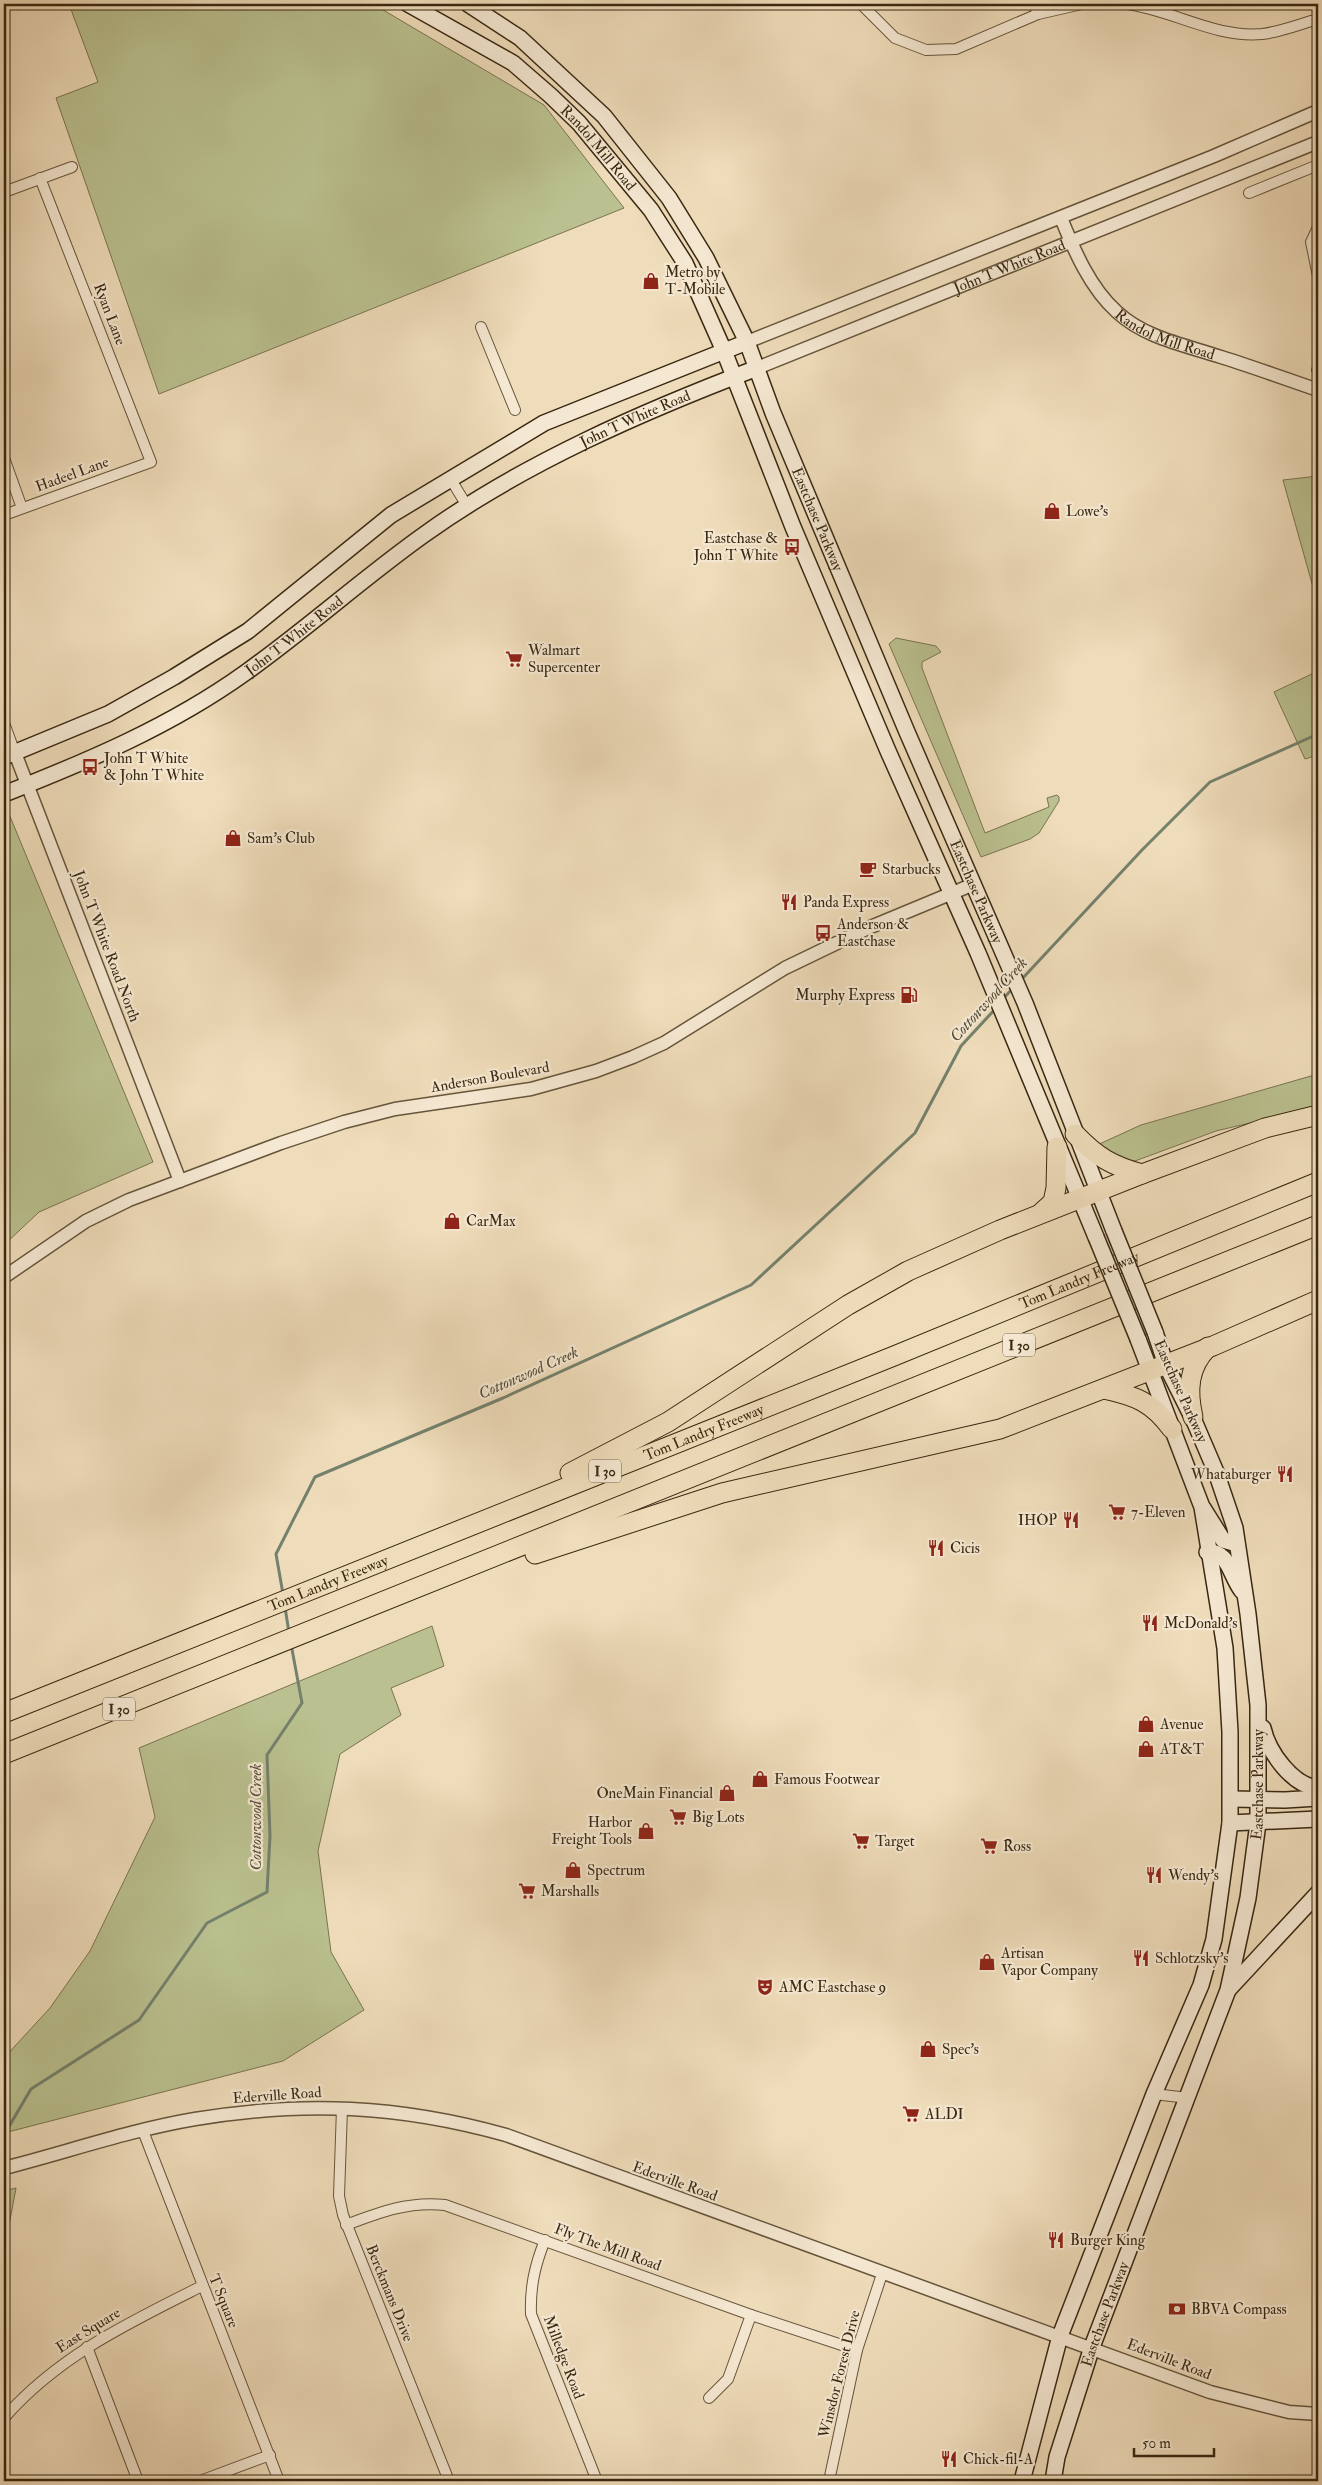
<svg xmlns="http://www.w3.org/2000/svg" width="1322" height="2485" viewBox="0 0 1322 2485" font-family="'IM FELL Double Pica',serif">
<style>
.green{fill:#bac08f;stroke:#7a7450}
.lines{fill:none;stroke-linecap:round;stroke-linejoin:round}
.stream{stroke:#74816d;stroke-width:3}
.minor-casing{stroke:#66553b;stroke-width:12}
.tertiary-casing{stroke:#66553b;stroke-width:15}
.secondary-casing{stroke:#392811;stroke-width:18}
.motorway-casing{stroke:#392811;stroke-width:21}
.minor{stroke:#f5e8d2;stroke-width:10}
.tertiary{stroke:#f5e8d2;stroke-width:12}
.secondary{stroke:#f5e8d2;stroke-width:15}
.motorway{stroke:#efdcba;stroke-width:19}
.secondary-bridge-casing{stroke:#392811;stroke-width:18;stroke-linecap:butt}
.secondary-bridge{stroke:#f5e8d2;stroke-width:15}
.labels{text-anchor:middle;stroke-width:4.5;stroke-linejoin:round;paint-order:stroke}
.shield{fill:#f5e8d2;stroke:#71624b;stroke-width:1}
.shield-label{font-size:14px;font-weight:bold;fill:#392811}
.street-label{font-size:15px;fill:#392811;stroke:#f5e8d2}
.poi-label{font-size:15px;fill:#392811;stroke:#f5e8d2;text-anchor:start}
.water-label{font-size:16px;font-style:italic;fill:#524d37;stroke:#f5e8d2}
</style>
<rect width="100%" height="100%" fill="#efdcba"/>
<filter id="stains"><feTurbulence type="fractalNoise" baseFrequency=".004" numOctaves="4"/><feColorMatrix values="0 0 0 0 .2 0 0 0 0 .09 0 0 0 0 .02 0 0 0 .5 -.17"/></filter>
<radialGradient id="worn" r=".72"><stop offset=".6" stop-color="#630" stop-opacity="0"/><stop offset="1" stop-color="#630" stop-opacity=".3"/></radialGradient>
<!-- green -->
<g class="green">
<polygon points="69,4 373,4 544,105 624,208 159,394 56,98 98,82"/>
<polygon points="1318,476 1318,605 1283,480"/>
<polygon points="896,638 936,646 941,652 922,662 922,668 985,833 1049,807 1047,798 1057,795 1059,797 1059,801 1039,833 1030,839 981,857 889,644"/>
<polygon points="1318,671 1318,755 1305,759 1274,692"/>
<polygon points="9,814 153,1162 39,1212 4,1245 4,816"/>
<polygon points="1318,1074 1318,1107 1216,1131 1135,1161 1109,1158 1095,1146 1141,1125"/>
<polygon points="432,1626 444,1666 391,1688 401,1715 340,1754 318,1851 331,1952 364,2010 283,2061 4,2133 4,2058 50,2008 90,1951 155,1817 139,1748"/>
<polygon points="16,2188 4,2252 4,2191"/>
</g>
<g class="lines">
<!-- stream -->
<g class="stream">
<polyline points="1021,980 1142,850 1210,782 1318,734"/>
<polyline points="1002,1000 1013,988"/>
<polyline points="283,1594 276,1554 315,1477 503,1398 751,1285 915,1133 961,1046 997,1007"/>
<polyline points="285,1607 289,1633"/>
<polyline points="4,2135 31,2089 139,2020 207,1923 267,1892 270,1836 267,1755 302,1703 291,1644"/>
</g>
<!-- minor casing -->
<g class="minor-casing">
<g id="minor">
<polyline points="861,4 895,38 926,50 956,49 1038,14 1082,4"/>
<polyline points="1034,4 1038,14"/>
<path d="M1127 4C1173 10 1214 38 1262 34 1280 32 1300 24 1318 19"/>
<polyline points="4,192 72,167"/>
<polyline points="1249,193 1318,165"/>
<polyline points="1318,227 1311,242 1318,276"/>
<polyline points="481,327 515,410"/>
<polyline points="1317,370 1318,371"/>
<polyline points="4,458 22,508"/>
<polyline points="450,478 467,506"/>
<polyline points="4,515 151,462 40,178"/>
<polyline points="4,723 15,753"/>
<polyline points="1154,2094 1188,2098"/>
<polyline points="342,2108 339,2196 343,2215 449,2481"/>
<polyline points="143,2131 279,2481"/>
<path d="M346 2225C380 2212 409 2201 445 2205L751 2315 857 2350"/>
<path d="M545 2240C535 2265 530 2286 531 2314L597 2481"/>
<polyline points="87,2347 138,2481"/>
<polyline points="709,2398 728,2379 751,2315"/>
<path d="M4 2418C58 2356 130 2322 202 2286"/>
<polyline points="200,2481 270,2455"/>
<polyline points="829,2481 857,2350 882,2274"/>
</g>
</g>
<!-- tertiary casing -->
<g class="tertiary-casing">
<g id="tertiary">
<path id="s1" d="M1061 218C1074 250 1090 288 1117 312 1145 338 1185 345 1221 357 1253 367 1286 379 1318 390"/>
<polyline points="747,342 1214,156 1318,111"/>
<path id="s2" d="M757 368 1318 142"/>
<polyline points="15,753 180,1181"/>
<polyline points="4,1277 86,1221 129,1200 281,1143 344,1122 395,1109 531,1089 596,1071 633,1057 664,1043 785,968 868,928 974,884"/>
<path d="M4 2168C67 2152 130 2130 195 2119 304 2101 399 2105 506 2135L1210 2392 1289 2412 1318 2414"/>
</g>
</g>
<!-- secondary casing -->
<g class="secondary-casing">
<g id="secondary">
<path id="s3" d="M408 4 513 63 551 96 579 123 651 210 685 263 724 351 793 527 888 751 978 953 1096 1237"/>
<path id="s4" d="M468 4 520 38 604 116 669 198 706 258 747 342 773 413 907 732 1025 1003 1114 1231"/>
<polyline points="4,757 108,714 174,677 248,631 391,515 544,423 747,342"/>
<path id="s5" d="M4 794C88 761 171 726 245 673 307 629 363 578 425 534 524 463 644 411 757 368"/>
<polyline points="1203,1508 1223,1540 1237,1544"/>
<path d="M1207 1552C1229 1550 1230 1576 1242 1591"/>
<path d="M1263 1728C1268 1751 1292 1786 1318 1788"/>
<polyline points="1231,1799 1285,1800 1318,1798"/>
<polyline points="1230,1823 1318,1819"/>
<polyline points="1229,1989 1318,1893"/>
<polyline points="1022,2481 1060,2336 1154,2094 1201,1985 1214,1939 1230,1823 1230,1732 1225,1648 1202,1507 1138,1339"/>
<path id="s6" d="M1053 2481 1057 2457 1092 2347 1228 1990 1248 1898 1258 1823V1705L1248 1614 1235 1528 1216 1472 1195 1423 1166 1365 1155 1332"/>
</g>
</g>
<!-- motorway casing -->
<g class="motorway-casing">
<g id="motorway">
<path d="M1075 1134C1097 1157 1112 1166 1142 1174"/>
<polyline points="1042,1212 1053,1202 1056,1188 1057,1147"/>
<path d="M1104 1389C1136 1396 1152 1402 1172 1429"/>
<path d="M1193 1417C1187 1391 1188 1367 1208 1347"/>
<polyline points="570,1473 668,1422 848,1305 908,1271 1000,1230 1142,1174 1265,1128 1318,1115"/>
<polyline points="535,1554 722,1493 1000,1429 1213,1346 1318,1300"/>
<path id="s7" d="M4 1713 894 1356 1318 1182"/>
<polyline points="4,1754 1318,1225"/>
</g>
</g>
<!-- minor -->
<use href="#minor" class="minor"/>
<!-- tertiary -->
<use href="#tertiary" class="tertiary"/>
<!-- secondary -->
<use href="#secondary" class="secondary"/>
<!-- motorway -->
<use href="#motorway" class="motorway"/>
<!-- secondary-bridge casing -->
<g class="secondary-bridge-casing">
<g id="secondary-bridge">
<polyline points="1114,1231 1155,1332"/>
<polyline points="1096,1237 1138,1339"/>
</g>
</g>
<!-- secondary-bridge -->
<use href="#secondary-bridge" class="secondary-bridge"/>
</g>
<!-- icons -->
<defs>
<g id="shop-bare" transform="scale(1.35)"><path d="M-5-2.5h2.3a2.7 3.5 0 0 1 5.4 0H5L5.5 6h-11ZM-1.5-2.5h3a1.5 2.3 0 0 0-3 0Z" fill="#8f2418" stroke="#f5e8d2" stroke-width="2.5" paint-order="stroke"/></g>
<g id="bus-bare" transform="scale(1.35)"><path d="M-5-6H5V4H4V6H2V4H-2V6H-4V4H-5ZM-3.5-4V0h7V-4ZM-3.5 1.2v1.5H-2V1.2ZM2 1.2v1.5H3.5V1.2Z" fill="#8f2418" stroke="#f5e8d2" stroke-width="2.5" paint-order="stroke"/></g>
<g id="supermarket-bare" transform="scale(1.35)"><path d="M-6-5.5h2.5l.6 2H6L4.5 2H-2.5L-4.4-4H-6ZM-1.5 3.2a1.3 1.3 0 1 0 .1 0ZM3 3.2a1.3 1.3 0 1 0 .1 0Z" fill="#8f2418" stroke="#f5e8d2" stroke-width="2.5" paint-order="stroke"/></g>
<g id="cafe-bare" transform="scale(1.35)"><path d="M-5.5-4.5H6V0H3Q3 3.5 0 3.5H-2.5Q-5.5 3.5-5.5 0ZM3-3.2v2h1.7v-2ZM-6 4.5H4V6H-6Z" fill="#8f2418" stroke="#f5e8d2" stroke-width="2.5" paint-order="stroke"/></g>
<g id="restaurant-bare" transform="scale(1.35)"><path d="M-5-6h1v4h1v-4h1v4h1v-4h1v5L-1.5 .5V6h-2V.5L-5-1ZM5-6V6H3V1.5H1.5Q1.5-4 5-6Z" fill="#8f2418" stroke="#f5e8d2" stroke-width="2.5" paint-order="stroke"/></g>
<g id="fuel-bare" transform="scale(1.35)"><path d="M-5.5-6h7V0h2V4h1.3V-2.5L3-4.5l.8-.8L6-3V5H2.5V1h-1V6h-7ZM-4.2-4.7v3.2H.2V-4.7Z" fill="#8f2418" stroke="#f5e8d2" stroke-width="2.5" paint-order="stroke"/></g>
<g id="theatre-bare" transform="scale(1.35)"><path d="M-5-5.5Q0-4 5-5.5V0Q5 5 0 6Q-5 5-5 0ZM-3.3-2.5H-1v1.5H-3.3ZM1-2.5H3.3v1.5H1ZM-2.8 1Q0 5.5 2.8 1Z" fill="#8f2418" stroke="#f5e8d2" stroke-width="2.5" paint-order="stroke"/></g>
<g id="bank-bare" transform="scale(1.35)"><path d="M-6-4H6V4H-6ZM0-2.3a2.3 2.3 0 1 0 0 4.6a2.3 2.3 0 1 0 0-4.6Z" fill="#8f2418" stroke="#f5e8d2" stroke-width="2.5" paint-order="stroke"/></g>
</defs>
<g fill-rule="evenodd">
<use href="#shop-bare" x="651" y="281"/>
<use href="#shop-bare" x="1052" y="511"/>
<use href="#bus-bare" x="792" y="547"/>
<use href="#supermarket-bare" x="514" y="659"/>
<use href="#bus-bare" x="90" y="767"/>
<use href="#shop-bare" x="233" y="838"/>
<use href="#cafe-bare" x="868" y="869"/>
<use href="#restaurant-bare" x="789" y="902"/>
<use href="#bus-bare" x="823" y="933"/>
<use href="#fuel-bare" x="909" y="995"/>
<use href="#shop-bare" x="452" y="1221"/>
<use href="#restaurant-bare" x="1285" y="1474"/>
<use href="#supermarket-bare" x="1117" y="1512"/>
<use href="#restaurant-bare" x="1071" y="1520"/>
<use href="#restaurant-bare" x="936" y="1548"/>
<use href="#restaurant-bare" x="1150" y="1623"/>
<use href="#shop-bare" x="1146" y="1724"/>
<use href="#shop-bare" x="1146" y="1749"/>
<use href="#shop-bare" x="760" y="1779"/>
<use href="#shop-bare" x="727" y="1793"/>
<use href="#supermarket-bare" x="678" y="1817"/>
<use href="#shop-bare" x="646" y="1831"/>
<use href="#supermarket-bare" x="861" y="1841"/>
<use href="#supermarket-bare" x="989" y="1846"/>
<use href="#shop-bare" x="573" y="1870"/>
<use href="#restaurant-bare" x="1154" y="1875"/>
<use href="#supermarket-bare" x="527" y="1891"/>
<use href="#restaurant-bare" x="1141" y="1958"/>
<use href="#shop-bare" x="987" y="1962"/>
<use href="#theatre-bare" x="765" y="1987"/>
<use href="#shop-bare" x="928" y="2049"/>
<use href="#supermarket-bare" x="911" y="2114"/>
<use href="#restaurant-bare" x="1056" y="2240"/>
<use href="#bank-bare" x="1177" y="2309"/>
<use href="#restaurant-bare" x="949" y="2459"/>
</g>
<g class="labels">
<!-- shield labels -->
<g class="shield">
<rect x="1003" y="1333.5" width="32" height="23" rx="4"/>
<rect x="589" y="1459.5" width="32" height="23" rx="4"/>
<rect x="103" y="1697.5" width="32" height="23" rx="4"/>
</g>
<g class="shield-label">
<text x="1019" y="1350">I 30</text>
<text x="605" y="1476">I 30</text>
<text x="119" y="1714">I 30</text>
</g>
<!-- street labels -->
<g class="street-label">
<text dy="5" stroke="none"><textPath href="#s3" startOffset="241">Randol Mill Road</textPath></text>
<text dy="5" stroke="none"><textPath href="#s2" startOffset="272">John T White Road</textPath></text>
<text transform="translate(110 314) rotate(69)" y="5">Ryan Lane</text>
<text dy="5" stroke="none"><textPath href="#s1" startOffset="164">Randol Mill Road</textPath></text>
<text dy="5" stroke="none"><textPath href="#s5" startOffset="738">John T White Road</textPath></text>
<text transform="translate(72 474) rotate(-20)" y="5">Hadeel Lane</text>
<text dy="5" stroke="none"><textPath href="#s4" startOffset="636">Eastchase Parkway</textPath></text>
<text dy="5" stroke="none"><textPath href="#s5" startOffset="332">John T White Road</textPath></text>
<text dy="5" stroke="none"><textPath href="#s4" startOffset="1041">Eastchase Parkway</textPath></text>
<text transform="translate(107 946) rotate(69)" y="5">John T White Road North</text>
<text transform="translate(490 1077) rotate(-10)" y="5">Anderson Boulevard</text>
<text dy="5" stroke="none"><textPath href="#s7" startOffset="1159">Tom Landry Freeway</textPath></text>
<text transform="translate(1181 1391) rotate(66)" y="5">Eastchase Parkway</text>
<text dy="5" stroke="none"><textPath href="#s7" startOffset="754">Tom Landry Freeway</textPath></text>
<text dy="5" stroke="none"><textPath href="#s7" startOffset="349">Tom Landry Freeway</textPath></text>
<text dy="5" stroke="none"><textPath href="#s6" startOffset="730">Eastchase Parkway</textPath></text>
<text transform="translate(277 2095) rotate(-4)" y="5">Ederville Road</text>
<text transform="translate(675 2181) rotate(20)" y="5">Ederville Road</text>
<text transform="translate(608 2247) rotate(20)" y="5">Fly The Mill Road</text>
<text transform="translate(390 2293) rotate(68)" y="5">Berckmans Drive</text>
<text transform="translate(224 2301) rotate(68)" y="5">T Square</text>
<text dy="5" stroke="none"><textPath href="#s6" startOffset="175">Eastchase Parkway</textPath></text>
<text transform="translate(88 2330) rotate(-32)" y="5">East Square</text>
<text transform="translate(564 2357) rotate(69)" y="5">Milledge Road</text>
<text transform="translate(1169 2359) rotate(21)" y="5">Ederville Road</text>
<text transform="translate(839 2374) rotate(-76)" y="5">Winsdor Forest Drive</text>
</g>
<!-- poi labels -->
<g class="poi-label">
<text x="665" y="277">Metro by<tspan x="665" dy="17">T-Mobile</tspan></text>
<text x="1066" y="516">Lowe's</text>
<text x="778" y="543" text-anchor="end">Eastchase &amp;<tspan x="778" dy="17">John T White</tspan></text>
<text x="528" y="655">Walmart<tspan x="528" dy="17">Supercenter</tspan></text>
<text x="104" y="763">John T White<tspan x="104" dy="17">&amp; John T White</tspan></text>
<text x="247" y="843">Sam's Club</text>
<text x="882" y="874">Starbucks</text>
<text x="803" y="907">Panda Express</text>
<text x="837" y="929">Anderson &amp;<tspan x="837" dy="17">Eastchase</tspan></text>
<text x="895" y="1000" text-anchor="end">Murphy Express</text>
<text x="466" y="1226">CarMax</text>
<text x="1271" y="1479" text-anchor="end">Whataburger</text>
<text x="1131" y="1517">7-Eleven</text>
<text x="1057" y="1525" text-anchor="end">IHOP</text>
<text x="950" y="1553">Cicis</text>
<text x="1164" y="1628">McDonald's</text>
<text x="1160" y="1729">Avenue</text>
<text x="1160" y="1754">AT&amp;T</text>
<text x="774" y="1784">Famous Footwear</text>
<text x="713" y="1798" text-anchor="end">OneMain Financial</text>
<text x="692" y="1822">Big Lots</text>
<text x="632" y="1827" text-anchor="end">Harbor<tspan x="632" dy="17">Freight Tools</tspan></text>
<text x="875" y="1846">Target</text>
<text x="1003" y="1851">Ross</text>
<text x="587" y="1875">Spectrum</text>
<text x="1168" y="1880">Wendy's</text>
<text x="541" y="1896">Marshalls</text>
<text x="1001" y="1958">Artisan<tspan x="1001" dy="17">Vapor Company</tspan></text>
<text x="1155" y="1963">Schlotzsky's</text>
<text x="779" y="1992">AMC Eastchase 9</text>
<text x="942" y="2054">Spec's</text>
<text x="925" y="2119">ALDI</text>
<text x="1070" y="2245">Burger King</text>
<text x="1191" y="2314">BBVA Compass</text>
<text x="963" y="2464">Chick-fil-A</text>
</g>
<!-- water labels -->
<g class="water-label">
<text transform="translate(988 999) rotate(-48)" y="6">Cottonwood Creek</text>
<text transform="translate(528 1372) rotate(-24)" y="6">Cottonwood Creek</text>
<text transform="translate(255 1817) rotate(-90)" y="6">Cottonwood Creek</text>
</g>
</g>
<!-- margin -->
<rect width="1322" height="2485" fill="none" stroke="#efdcba" stroke-width="20"/>
<rect x="5" y="5" width="1312" height="2475" fill="none" stroke="#392811" stroke-width="2.5"/>
<rect x="10" y="10" width="1302" height="2465" fill="none" stroke="#392811"/>
<!-- scale -->
<path d="M1134 2448v8h80v-8" fill="none" stroke="#392811" stroke-width="2.5"/>
<text x="1142" y="2448" font-size="15" fill="#392811" stroke="#f5e8d2" stroke-width="4" paint-order="stroke">50 m</text>
<rect width="100%" height="100%" filter="url(#stains)"/>
<rect width="100%" height="100%" fill="url(#worn)"/>
</svg>
